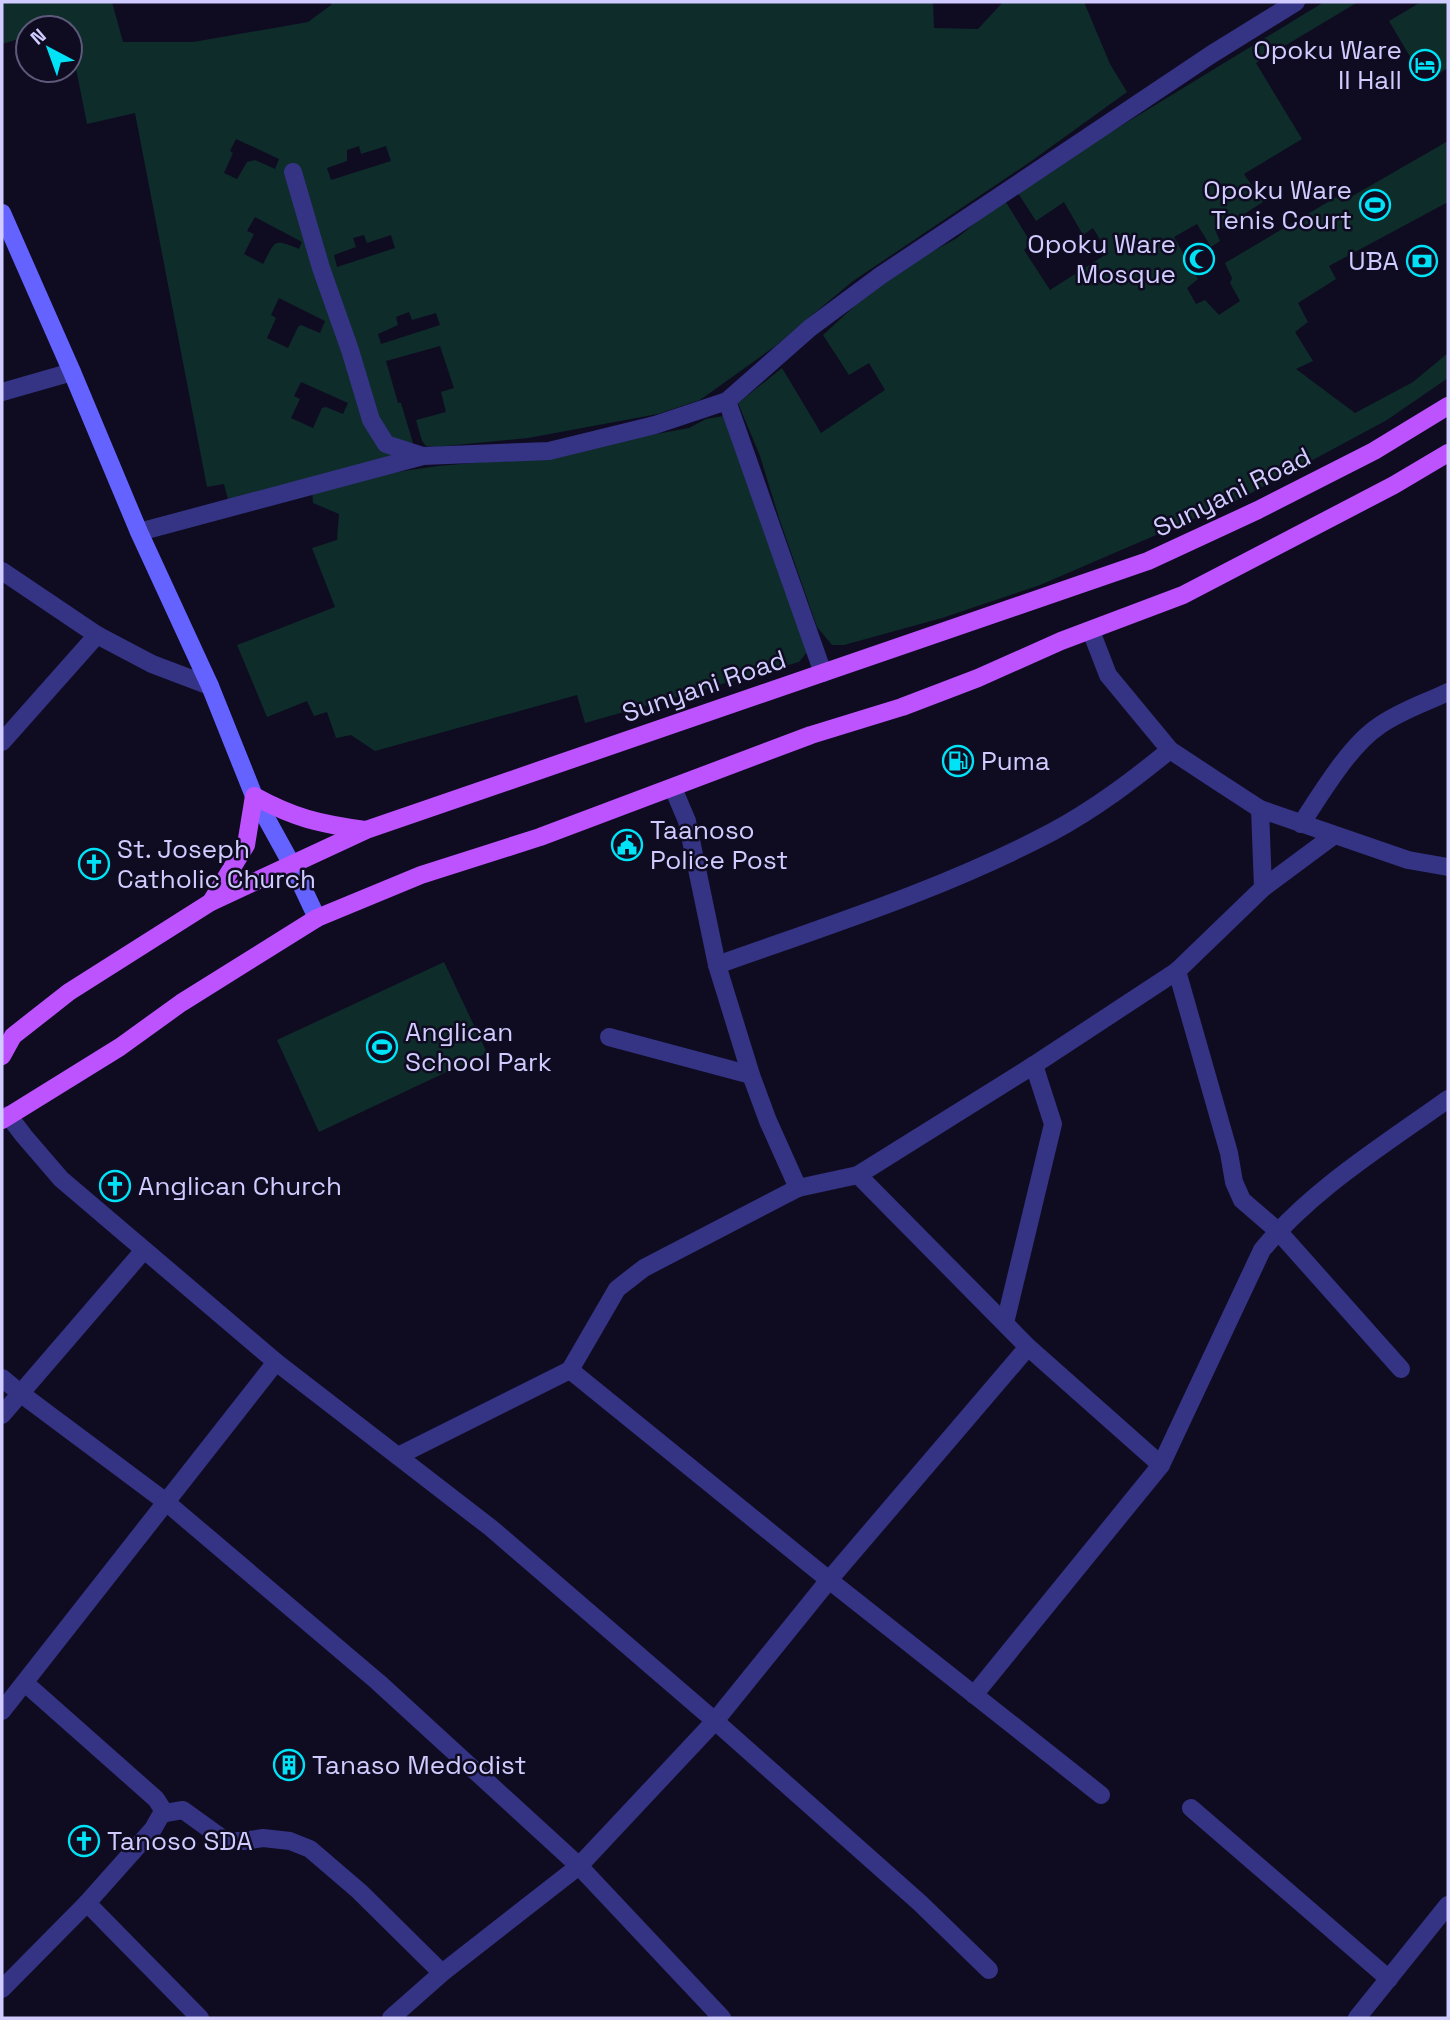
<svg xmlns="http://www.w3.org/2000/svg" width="1450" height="2020" viewBox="0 0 1450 2020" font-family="'Space Grotesk',sans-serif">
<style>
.green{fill:#0e2c2a;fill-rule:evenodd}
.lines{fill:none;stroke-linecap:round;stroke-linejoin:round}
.street{stroke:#353384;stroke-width:18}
.secondary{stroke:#6563ff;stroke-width:18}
.primary{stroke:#bc53ff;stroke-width:18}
.labels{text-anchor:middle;stroke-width:5;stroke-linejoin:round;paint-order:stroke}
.poi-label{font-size:26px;fill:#d1ccff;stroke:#0f0c22;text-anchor:start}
.street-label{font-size:26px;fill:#d1ccff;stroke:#0f0c22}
</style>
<rect width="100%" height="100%" fill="#0f0c22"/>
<!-- green -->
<g class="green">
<path d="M2 2H112L123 42H193L308 22 331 5 332 2H933L934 28 978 29 1003 2H1084L1110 64 1127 92 1030 162 853 281 774 347 700 400 658 414 528 438 435 447 426 446 422 441 416 420 446 412 441 392 454 388 440 346 386 361 398 403H401L413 443 404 444 401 457 228 500 224 484 207 487 135 113 87 124 70 38V28H68L67 25 56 28H28V36L2 44ZM236 139 279 159 275 169 255 160 247 162 237 179 224 173 233 153 230 151ZM359 146 361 154 386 146 391 161 331 180 327 168 347 161V150ZM255 217 302 242 299 249C272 238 276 241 263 264L244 254 254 234 247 231ZM364 235 367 243 391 235 395 248 337 267 334 255 356 247 353 238ZM279 298 325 321 320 333 301 325 298 327 288 348 267 338 276 318 271 315ZM409 312 412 320 436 313 440 325 381 344 378 334 398 325 396 317ZM301 382 348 403 343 414 326 407 322 408 313 428 291 418 300 399 294 396Z"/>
<polygon points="1324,2 1358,2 1256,63 1302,139 1244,174 1263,202 1216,232 1220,241 1211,247 1197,224 1174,237 1198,279 1187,288 1196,304 1205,300 1219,315 1240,301 1230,283 1232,278 1225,263 1338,196 1342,202 1448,141 1448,202 1329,266 1336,279 1298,303 1308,322 1295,332 1313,361 1296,369 1355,413 1413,382 1448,353 1448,378 1387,420 1242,498 1040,585 942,618 844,645 832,645 817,627 779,518 760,456 738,403 782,368 821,433 885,390 869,363 849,375 823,335 886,277 957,238 1004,199 1031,243 1024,250 1050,290 1108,253 1093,228 1083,235 1064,202 1036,221 1016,190"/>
<polygon points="1421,2 1448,2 1448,68 1425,82 1389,21"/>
<polygon points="723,416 807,652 799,662 585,723 577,695 375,751 351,735 336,738 327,712 314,716 307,701 267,717 237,645 335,607 312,548 337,540 339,514 313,503 312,489 376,475 438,466 520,459 689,428 706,419"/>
<polygon points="444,962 487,1053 319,1132 277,1040"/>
</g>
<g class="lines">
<!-- street -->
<g class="street">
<polyline points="293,172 321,268 350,350 371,420 386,444 423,456 549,451 655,425 727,401 810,328 880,276 1212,54 1296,2"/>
<polyline points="2,392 72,372"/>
<polyline points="727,401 823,673"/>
<polyline points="139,532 423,456"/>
<polyline points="2,571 97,635 152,664 210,686"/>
<polyline points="1091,631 1108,675 1170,750 1214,779 1260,809 1408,860 1448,867"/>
<polyline points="2,742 97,635"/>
<polyline points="673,788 687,821 717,965 751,1075 768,1121 798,1188"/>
<polyline points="1260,809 1263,888"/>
<path d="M1301 824C1321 794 1349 746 1379 726 1400 711 1425 703 1448 692"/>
<path d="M717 965C830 925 946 888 1052 832 1095 809 1133 780 1170 750"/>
<polyline points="1177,971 1229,1153 1234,1182 1242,1200 1278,1231 1401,1369"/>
<polyline points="609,1037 751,1075"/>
<polyline points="8,1115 24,1136 61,1179 276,1362 491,1528 715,1721 920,1903 989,1970"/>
<polyline points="858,1175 1028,1347 1161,1465"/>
<polyline points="1005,1323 1053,1124 1034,1065"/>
<polyline points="570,1370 829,1580 1101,1795"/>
<polyline points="2,1378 20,1393 166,1502 378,1682 579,1866 722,2018"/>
<polyline points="2,1415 144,1250"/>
<polyline points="398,1456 570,1370 617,1289 644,1268 798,1188 858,1175 1034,1065 1177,971 1263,888 1333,836"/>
<path d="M974 1695 1161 1465 1262 1250C1312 1189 1384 1145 1448 1099"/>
<polyline points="2,1711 276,1362"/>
<polyline points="1191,1808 1389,1979"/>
<polyline points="165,1813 183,1810 226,1841 243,1841 263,1838 290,1841 310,1849 359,1891 442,1973"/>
<polyline points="87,1903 200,2018"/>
<polyline points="2,1989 87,1903 153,1829 161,1815 165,1813 156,1799 25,1683"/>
<polyline points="391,2018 442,1973 579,1866 715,1721 829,1580 1028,1347"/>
<polyline points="1357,2018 1448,1905"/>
</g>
<!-- secondary -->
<polyline class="secondary" points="2,213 72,372 139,532 210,686 254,796 291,863 317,918"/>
<!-- primary -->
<g class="primary">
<path d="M211 902 246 845 254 796C294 818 320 824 365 830"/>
<polyline points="2,1056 13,1036 69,992 211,902 366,830 1148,561 1258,510 1374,451 1448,406"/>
<polyline points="2,1120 120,1047 181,1003 317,918 421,875 540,837 811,735 902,707 978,678 1061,641 1183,595 1394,485 1448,453"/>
</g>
</g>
<!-- icons -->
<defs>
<g id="hotel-ring" transform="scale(1.575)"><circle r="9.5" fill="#0f0c22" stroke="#00e3f7" stroke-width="1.5"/><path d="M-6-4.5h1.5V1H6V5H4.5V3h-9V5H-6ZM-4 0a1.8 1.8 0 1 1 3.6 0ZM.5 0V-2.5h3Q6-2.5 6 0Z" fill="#00e3f7"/></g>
<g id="stadium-ring" transform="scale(1.575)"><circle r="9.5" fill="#0f0c22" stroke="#00e3f7" stroke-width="1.5"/><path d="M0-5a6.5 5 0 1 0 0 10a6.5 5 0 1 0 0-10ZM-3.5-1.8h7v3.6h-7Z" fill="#00e3f7"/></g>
<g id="mosque-ring" transform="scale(1.575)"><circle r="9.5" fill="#0f0c22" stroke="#00e3f7" stroke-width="1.5"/><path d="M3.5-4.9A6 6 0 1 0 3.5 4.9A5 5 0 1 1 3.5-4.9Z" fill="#00e3f7"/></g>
<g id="bank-ring" transform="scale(1.575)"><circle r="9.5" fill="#0f0c22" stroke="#00e3f7" stroke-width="1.5"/><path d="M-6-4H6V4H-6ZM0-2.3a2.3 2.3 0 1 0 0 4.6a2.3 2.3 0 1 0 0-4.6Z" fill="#00e3f7"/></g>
<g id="fuel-ring" transform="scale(1.575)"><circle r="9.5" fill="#0f0c22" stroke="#00e3f7" stroke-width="1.5"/><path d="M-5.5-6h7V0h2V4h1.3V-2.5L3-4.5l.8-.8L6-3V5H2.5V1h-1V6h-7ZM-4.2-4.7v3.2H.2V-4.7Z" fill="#00e3f7"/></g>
<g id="civic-ring" transform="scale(1.575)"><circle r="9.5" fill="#0f0c22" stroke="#00e3f7" stroke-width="1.5"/><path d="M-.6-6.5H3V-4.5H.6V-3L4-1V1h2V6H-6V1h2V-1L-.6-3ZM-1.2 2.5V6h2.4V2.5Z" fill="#00e3f7"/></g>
<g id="church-ring" transform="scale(1.575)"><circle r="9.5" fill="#0f0c22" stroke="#00e3f7" stroke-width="1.5"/><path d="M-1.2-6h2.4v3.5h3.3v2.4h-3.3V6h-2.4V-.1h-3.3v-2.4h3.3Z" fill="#00e3f7"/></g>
<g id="building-ring" transform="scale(1.575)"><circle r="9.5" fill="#0f0c22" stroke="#00e3f7" stroke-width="1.5"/><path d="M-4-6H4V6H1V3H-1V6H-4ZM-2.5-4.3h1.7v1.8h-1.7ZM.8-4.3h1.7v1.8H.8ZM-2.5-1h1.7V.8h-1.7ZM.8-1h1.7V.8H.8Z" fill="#00e3f7"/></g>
</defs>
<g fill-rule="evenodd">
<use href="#hotel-ring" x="1425" y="65"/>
<use href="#stadium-ring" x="1375" y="205"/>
<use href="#mosque-ring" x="1199" y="259"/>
<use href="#bank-ring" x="1422" y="261"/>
<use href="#fuel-ring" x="958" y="761"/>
<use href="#civic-ring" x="627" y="845"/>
<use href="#church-ring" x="94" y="864"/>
<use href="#stadium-ring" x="382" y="1047"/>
<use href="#church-ring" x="115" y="1186"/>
<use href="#building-ring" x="289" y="1765"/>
<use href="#church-ring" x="84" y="1841"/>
</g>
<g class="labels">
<!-- poi labels -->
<g class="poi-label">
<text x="1402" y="59" text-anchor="end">Opoku Ware<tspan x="1402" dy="30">II Hall</tspan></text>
<text x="1352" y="199" text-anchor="end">Opoku Ware<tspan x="1352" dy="30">Tenis Court</tspan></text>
<text x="1176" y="253" text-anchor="end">Opoku Ware<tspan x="1176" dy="30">Mosque</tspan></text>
<text x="1399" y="270" text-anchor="end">UBA</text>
<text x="981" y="770">Puma</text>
<text x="650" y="839">Taanoso<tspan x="650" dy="30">Police Post</tspan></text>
<text x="117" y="858">St. Joseph<tspan x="117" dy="30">Catholic Church</tspan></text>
<text x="405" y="1041">Anglican<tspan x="405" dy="30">School Park</tspan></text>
<text x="138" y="1195">Anglican Church</text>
<text x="312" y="1774">Tanaso Medodist</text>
<text x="107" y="1850">Tanoso SDA</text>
</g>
<!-- street labels -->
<g class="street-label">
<text transform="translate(1232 492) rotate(-26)" y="9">Sunyani Road</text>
<text transform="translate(704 686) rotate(-19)" y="9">Sunyani Road</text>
</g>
</g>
<!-- border -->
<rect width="1450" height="2020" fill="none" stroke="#d1ccff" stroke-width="7"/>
<!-- north arrow -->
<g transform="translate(49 49) rotate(319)"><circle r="33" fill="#0f0c22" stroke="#5d597a" stroke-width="2"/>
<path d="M0-5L12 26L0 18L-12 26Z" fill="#00e3f7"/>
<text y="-10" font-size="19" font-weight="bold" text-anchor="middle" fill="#d1ccff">N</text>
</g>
</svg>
